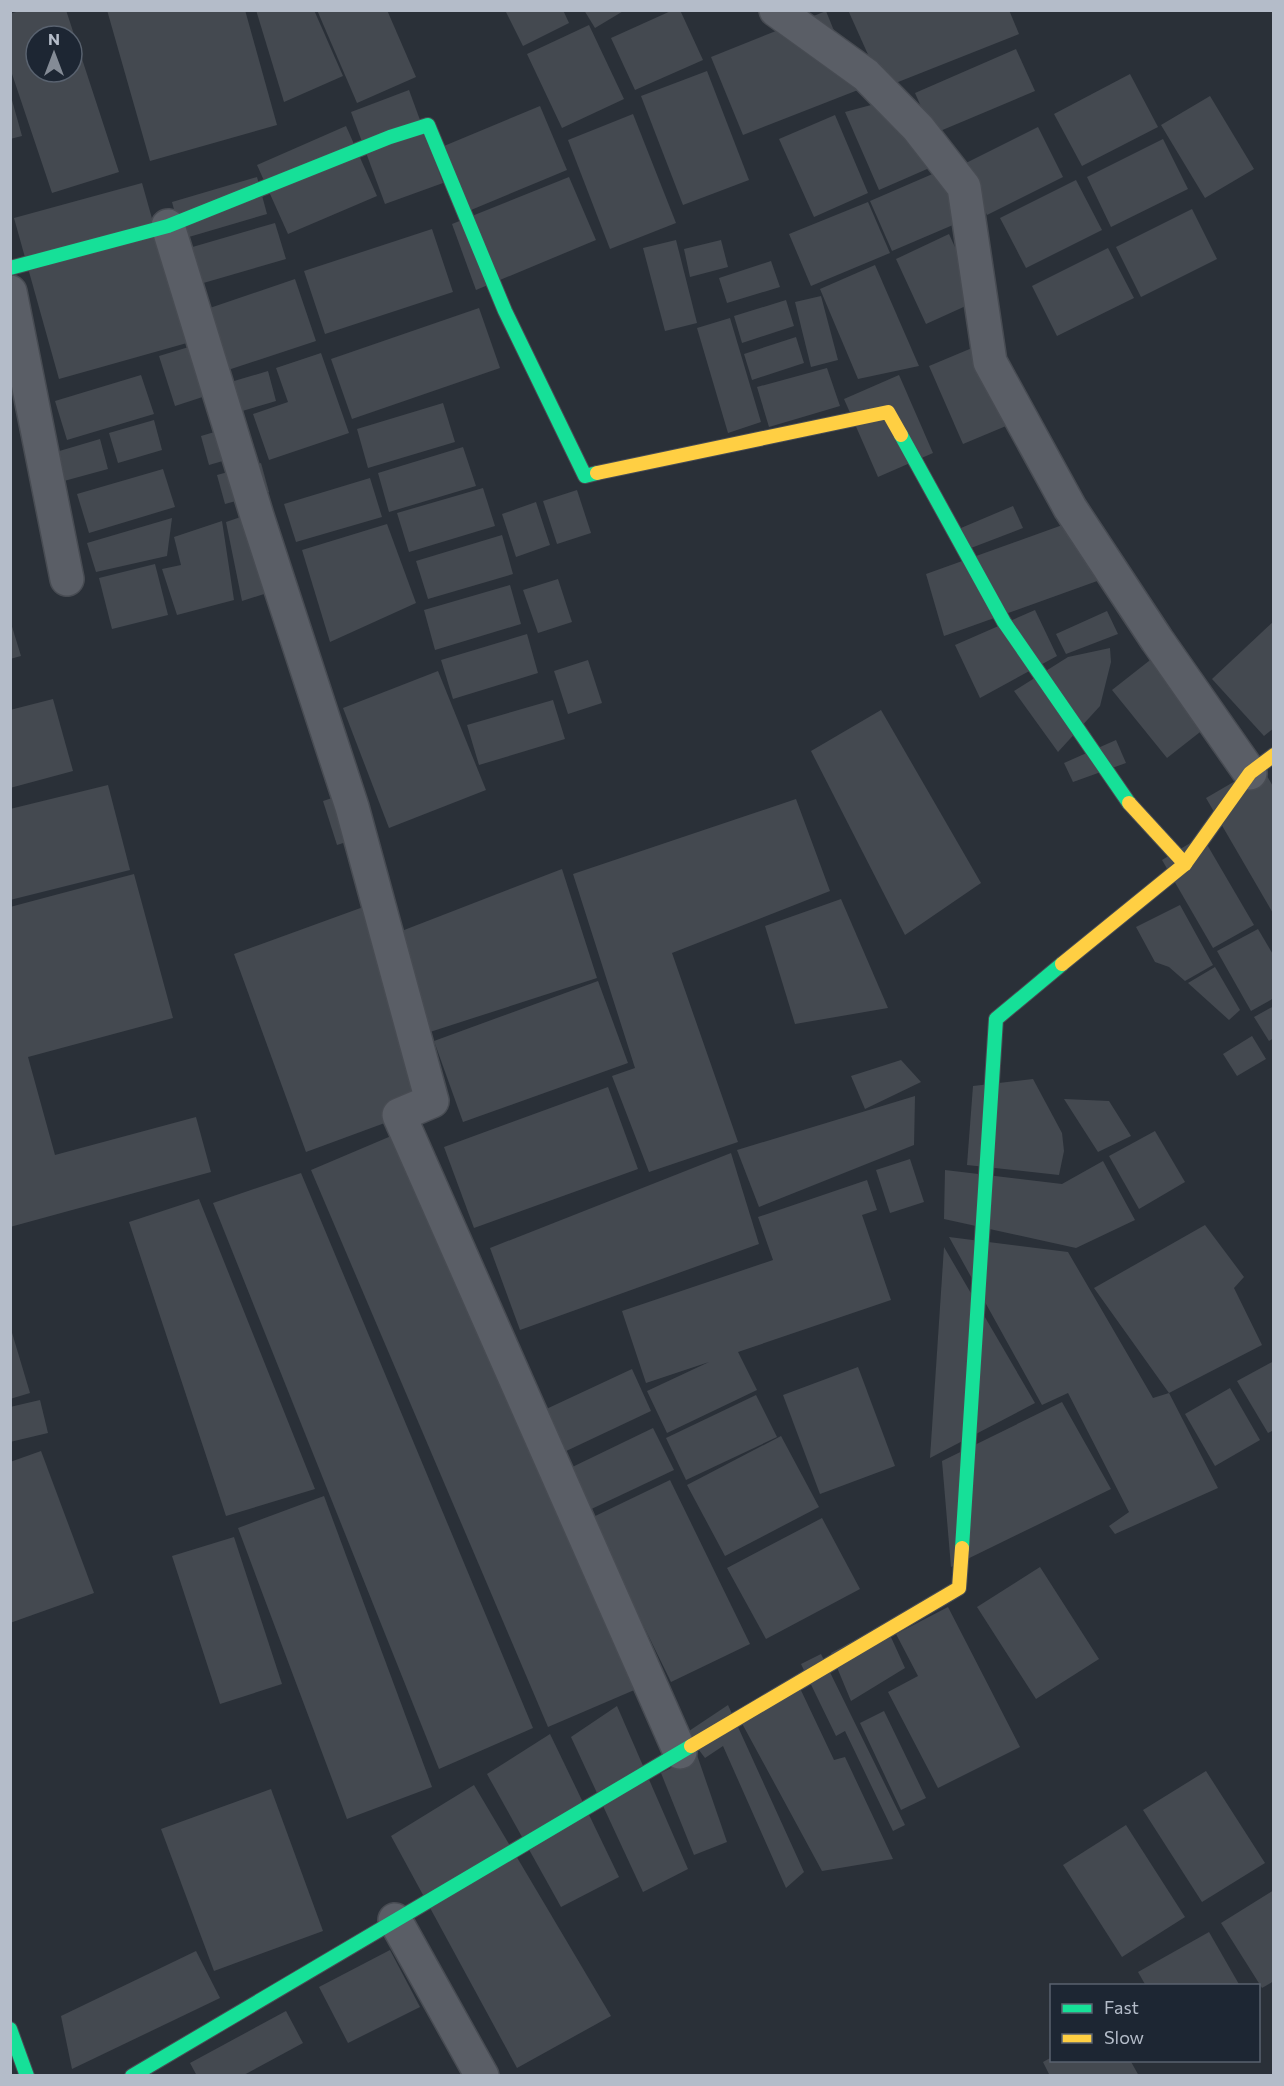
<svg xmlns="http://www.w3.org/2000/svg" width="1284" height="2086" viewBox="0 0 1284 2086" font-family="Commissioner,sans-serif">
<style>
.building{fill:#444950;fill-rule:evenodd}
.lines{fill:none;stroke-linecap:round;stroke-linejoin:round}
.street-casing{stroke:#484c53;stroke-width:36}
.fast-casing{stroke:#484c53;stroke-width:16}
.slow-casing{stroke:#484c53;stroke-width:16}
.street{stroke:#5a5e66;stroke-width:33}
.fast{stroke:#16e098;stroke-width:14}
.slow{stroke:#ffcf43;stroke-width:14}
</style>
<rect width="100%" height="100%" fill="#2a3038"/>
<!-- building -->
<g class="building">
<path d="M22 10H66L119 172 52 193 10 68V14ZM36 36H72V72H36Z"/>
<polygon points="107,10 245,10 277,125 150,161"/>
<polygon points="256,10 314,10 343,76 284,102"/>
<polygon points="317,10 387,10 416,77 357,103"/>
<polygon points="505,10 563,10 569,23 523,46"/>
<polygon points="584,10 625,10 595,28"/>
<polygon points="673,10 680,10 703,60 635,90 611,38"/>
<polygon points="848,10 1009,10 1019,34 883,88"/>
<polygon points="826,11 858,90 743,135 711,57"/>
<polygon points="589,25 624,99 562,128 527,54"/>
<polygon points="1016,49 1035,91 933,134 915,93"/>
<polygon points="707,71 749,180 683,205 641,96"/>
<polygon points="1130,74 1158,127 1082,166 1054,114"/>
<polygon points="409,90 443,183 385,204 351,112"/>
<polygon points="10,93 22,136 10,139"/>
<polygon points="1210,96 1254,169 1205,198 1161,125"/>
<polygon points="886,101 934,166 879,190 845,112"/>
<polygon points="540,106 567,170 459,215 432,151"/>
<polygon points="633,114 676,223 610,249 568,140"/>
<polygon points="835,115 868,193 814,217 779,139"/>
<polygon points="346,126 377,196 288,234 257,165"/>
<polygon points="1038,127 1063,177 987,215 962,165"/>
<polygon points="1163,139 1188,189 1111,227 1087,177"/>
<polygon points="944,169 967,219 892,251 870,201"/>
<polygon points="257,177 267,214 182,239 172,202"/>
<polygon points="569,177 596,240 476,290 452,224"/>
<polygon points="1076,180 1102,230 1026,268 1000,218"/>
<polygon points="142,183 187,343 59,379 14,218"/>
<polygon points="868,202 890,253 811,286 789,234"/>
<polygon points="1192,209 1217,259 1141,297 1116,247"/>
<polygon points="275,223 286,259 200,284 189,248"/>
<polygon points="432,229 453,292 325,334 304,271"/>
<polygon points="949,234 979,300 926,324 896,259"/>
<polygon points="676,240 697,323 665,331 643,248"/>
<polygon points="721,240 728,267 690,277 684,249"/>
<polygon points="1108,248 1134,298 1057,336 1032,286"/>
<polygon points="771,261 780,287 727,303 719,278"/>
<polygon points="875,265 919,366 858,379 820,289"/>
<polygon points="295,279 316,341 219,373 198,312"/>
<polygon points="821,296 838,360 811,367 795,302"/>
<polygon points="786,300 794,326 742,343 734,316"/>
<polygon points="479,308 500,368 352,419 331,359"/>
<polygon points="730,318 761,422 728,433 697,328"/>
<polygon points="796,337 804,363 752,380 744,354"/>
<polygon points="202,343 218,392 175,406 159,356"/>
<polygon points="984,343 1018,421 963,444 929,366"/>
<polygon points="321,353 349,433 269,460 253,414 288,402 276,368"/>
<polygon points="827,368 840,406 769,427 757,387"/>
<polygon points="268,371 276,401 232,414 224,384"/>
<polygon points="141,375 154,414 67,440 55,401"/>
<polygon points="899,375 933,453 878,477 844,399"/>
<polygon points="443,403 455,442 368,468 357,429"/>
<polygon points="154,420 162,450 118,463 109,433"/>
<polygon points="245,423 254,452 209,465 201,436"/>
<polygon points="100,439 108,469 64,481 56,452"/>
<polygon points="463,447 476,486 389,512 378,473"/>
<polygon points="261,463 269,492 225,504 217,475"/>
<polygon points="163,469 175,507 89,533 77,494"/>
<polygon points="370,478 382,517 296,542 284,504"/>
<polygon points="483,488 495,526 409,552 397,513"/>
<polygon points="577,490 591,533 557,544 543,501"/>
<polygon points="536,502 550,545 516,557 502,514"/>
<polygon points="1013,506 1023,528 971,548 961,528"/>
<polygon points="258,511 286,587 242,601 226,522"/>
<polygon points="172,518 167,556 96,572 87,543"/>
<polygon points="222,521 234,600 177,615 162,569 181,565 174,537"/>
<polygon points="1068,523 1100,580 944,636 926,574"/>
<polygon points="387,524 416,603 330,642 302,550"/>
<polygon points="502,535 513,574 428,599 416,561"/>
<polygon points="155,564 168,615 112,629 99,578"/>
<polygon points="558,579 572,622 538,633 523,590"/>
<polygon points="510,585 521,624 435,650 424,610"/>
<polygon points="1035,610 1057,656 980,698 955,645"/>
<polygon points="1107,611 1118,634 1066,654 1056,634"/>
<polygon points="10,620 21,656 10,659"/>
<polygon points="1274,621 1274,728 1264,736 1212,679"/>
<polygon points="527,634 538,673 453,699 441,660"/>
<polygon points="1110,648 1111,662 1100,706 1058,752 1014,691 1068,657"/>
<polygon points="1154,657 1209,725 1167,758 1112,690"/>
<polygon points="588,660 602,703 568,714 554,671"/>
<polygon points="438,671 486,790 389,828 343,708"/>
<polygon points="53,699 73,771 10,788 10,710"/>
<polygon points="553,700 565,739 479,765 467,725"/>
<polygon points="881,710 981,883 905,935 811,751"/>
<polygon points="1116,740 1126,763 1073,782 1064,763"/>
<polygon points="1261,766 1274,788 1274,915 1206,798"/>
<polygon points="108,785 130,870 10,900 10,809"/>
<polygon points="357,790 371,834 337,845 323,801"/>
<polygon points="796,799 830,891 672,953 738,1142 649,1172 612,1076 635,1068 573,874"/>
<polygon points="1202,836 1254,925 1213,948 1162,860"/>
<polygon points="562,869 597,978 430,1032 399,932"/>
<polygon points="134,874 173,1018 28,1057 55,1155 196,1117 211,1172 10,1227 10,907"/>
<polygon points="841,899 888,1008 795,1024 765,926"/>
<polygon points="1180,905 1213,965 1185,981 1169,967 1155,962 1136,927"/>
<polygon points="366,906 439,1103 306,1152 234,954"/>
<polygon points="1258,929 1274,956 1274,998 1251,1011 1217,951"/>
<polygon points="1215,967 1240,1010 1229,1020 1188,983"/>
<polygon points="598,981 628,1063 463,1122 434,1041"/>
<polygon points="1274,1006 1274,1038 1269,1041 1254,1017"/>
<polygon points="1252,1036 1266,1059 1237,1076 1223,1054"/>
<polygon points="901,1060 921,1082 865,1109 851,1076"/>
<polygon points="1033,1079 1062,1133 1064,1151 1059,1175 967,1165 973,1086"/>
<polygon points="608,1087 638,1169 474,1228 444,1147"/>
<polygon points="915,1096 914,1145 759,1207 737,1150"/>
<polygon points="1064,1099 1109,1101 1131,1136 1098,1152"/>
<polygon points="410,1128 646,1685 548,1727 311,1170"/>
<polygon points="1155,1131 1185,1182 1139,1209 1109,1156"/>
<polygon points="731,1153 759,1244 520,1330 490,1248"/>
<polygon points="910,1159 924,1202 890,1213 876,1170"/>
<polygon points="1103,1161 1135,1220 1076,1248 944,1219 945,1170 1062,1184"/>
<polygon points="301,1173 533,1728 439,1769 213,1203"/>
<polygon points="867,1180 877,1210 862,1215 891,1300 738,1352 757,1390 667,1433 647,1391 709,1362 646,1383 622,1311 773,1260 758,1217"/>
<polygon points="199,1199 315,1489 226,1516 129,1222"/>
<polygon points="1205,1225 1244,1277 1234,1288 1262,1345 1169,1393 1094,1288"/>
<polygon points="949,1237 1068,1252 1153,1398 1169,1393 1218,1488 1115,1534 1109,1526 1129,1512 1068,1393 1042,1405"/>
<polygon points="944,1247 1035,1403 930,1458"/>
<polygon points="10,1326 30,1393 10,1399"/>
<polygon points="1274,1361 1274,1430 1268,1433 1237,1381"/>
<polygon points="858,1367 895,1466 820,1494 783,1395"/>
<polygon points="632,1369 651,1411 562,1453 542,1411"/>
<polygon points="1230,1388 1260,1440 1215,1466 1185,1414"/>
<polygon points="756,1395 777,1437 686,1480 666,1438"/>
<polygon points="40,1400 48,1433 10,1442 10,1407"/>
<polygon points="1062,1402 1111,1489 951,1567 942,1461"/>
<polygon points="653,1428 674,1470 583,1513 564,1471"/>
<polygon points="781,1436 819,1507 725,1556 687,1485"/>
<polygon points="41,1451 94,1593 10,1623 10,1462"/>
<polygon points="670,1480 750,1644 671,1682 591,1518"/>
<polygon points="324,1496 432,1787 347,1819 238,1528"/>
<polygon points="822,1518 860,1589 766,1639 727,1568"/>
<polygon points="234,1537 282,1684 220,1704 172,1556"/>
<polygon points="1040,1567 1099,1659 1036,1699 977,1607"/>
<polygon points="948,1607 1020,1747 938,1788 888,1692 918,1676 896,1634"/>
<polygon points="885,1624 905,1668 851,1701 831,1653"/>
<polygon points="821,1654 905,1825 893,1831 845,1731 836,1736 801,1664"/>
<polygon points="798,1684 834,1760 845,1757 893,1859 822,1871 738,1716"/>
<polygon points="728,1705 804,1872 786,1888 723,1746 705,1758 686,1733"/>
<polygon points="617,1706 688,1869 643,1892 571,1737"/>
<polygon points="884,1711 926,1798 901,1810 860,1723"/>
<polygon points="550,1734 619,1877 561,1907 487,1774"/>
<polygon points="697,1755 727,1842 694,1855 661,1773"/>
<polygon points="1206,1771 1265,1863 1202,1902 1143,1810"/>
<polygon points="474,1785 611,2016 517,2068 391,1836"/>
<polygon points="271,1789 323,1931 214,1971 161,1829"/>
<polygon points="1126,1825 1185,1917 1122,1957 1063,1865"/>
<polygon points="1274,1890 1274,1981 1262,1988 1221,1923"/>
<polygon points="1209,1932 1240,1986 1146,1986 1138,1972"/>
<polygon points="390,1950 420,2007 348,2043 319,1987"/>
<polygon points="196,1951 220,1998 72,2069 61,2016"/>
<polygon points="286,2011 303,2043 242,2076 197,2076 190,2063"/>
<polygon points="1052,2057 1052,2060 1130,2060 1139,2076 1050,2076 1043,2062"/>
</g>
<g class="lines">
<!-- street casing -->
<g class="street-casing">
<g id="street">
<polyline points="776,10 866,75 918,128 964,187 990,362 1070,508 1157,640 1250,773"/>
<polyline points="168,226 257,516 352,807 432,1101 399,1115 680,1752"/>
<polyline points="10,292 67,579"/>
<polyline points="395,1920 482,2076"/>
</g>
</g>
<!-- fast casing -->
<g class="fast-casing">
<g id="fast">
<polyline points="10,268 168,226 390,137 428,125 505,311 585,476 597,473"/>
<polyline points="901,435 1004,622 1129,803"/>
<polyline points="962,1548 996,1019 1062,964"/>
<polyline points="10,2029 27,2076"/>
<polyline points="132,2076 691,1746"/>
</g>
</g>
<!-- slow casing -->
<g class="slow-casing">
<g id="slow">
<polyline points="597,473 888,412 901,435"/>
<polyline points="1129,803 1185,864"/>
<polyline points="1062,964 1185,864 1250,773 1274,755"/>
<polyline points="691,1746 959,1588 962,1548"/>
</g>
</g>
<!-- street -->
<use href="#street" class="street"/>
<!-- fast -->
<use href="#fast" class="fast"/>
<!-- slow -->
<use href="#slow" class="slow"/>
</g>
<!-- border -->
<rect width="1284" height="2086" fill="none" stroke="#b4bcc9" stroke-width="24"/>
<!-- legend -->
<rect x="1050" y="1984" width="210" height="78" fill="#1d2633" stroke="#59626f" stroke-width="1.5"/>
<rect x="1062" y="2004" width="30" height="9" fill="#16e098" stroke="#59626f" stroke-width="1.5"/>
<text x="1104" y="2014" font-size="18" fill="#b4bcc9">Fast</text>
<rect x="1062" y="2034" width="30" height="9" fill="#ffcf43" stroke="#59626f" stroke-width="1.5"/>
<text x="1104" y="2044" font-size="18" fill="#b4bcc9">Slow</text>
<!-- north arrow -->
<g transform="translate(54 54)"><circle r="28" fill="#1d2633" stroke="#59626f" stroke-width="1.5"/>
<path d="M0-4.5L10 22L0 15L-10 22Z" fill="#848b96"/>
<text y="-9" font-size="16" font-weight="bold" text-anchor="middle" fill="#b4bcc9">N</text>
</g>
</svg>
